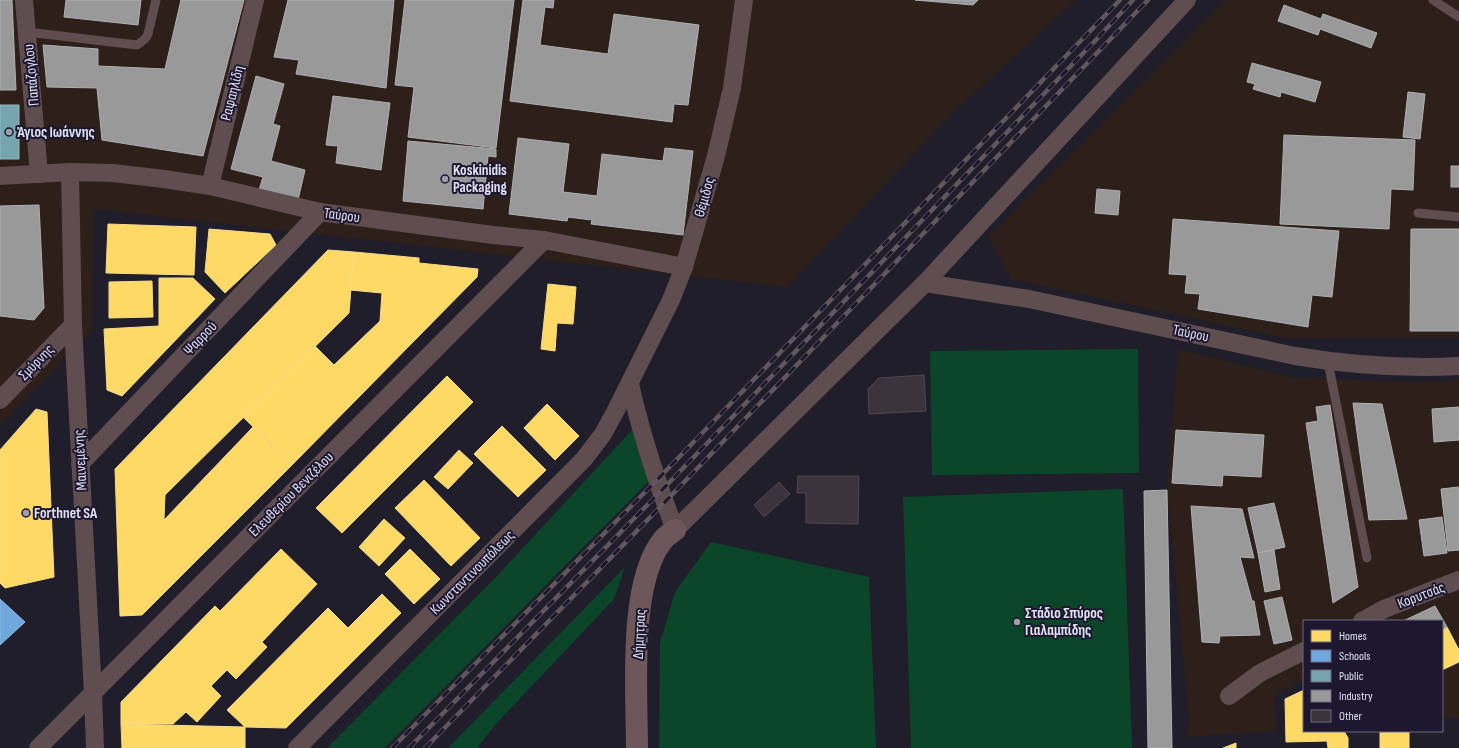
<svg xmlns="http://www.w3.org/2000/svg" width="1459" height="748" viewBox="0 0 1459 748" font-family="'Sofia Sans Condensed',sans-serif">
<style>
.industrial{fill:#2d1f19}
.green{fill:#0b462a}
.homes{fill:#ffd966;stroke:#f6db90}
.schools{fill:#6fa8dc;stroke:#92b9e3}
.public{fill:#76a5af;stroke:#96b7c3}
.industry{fill:#999;stroke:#afafb4}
.building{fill:#3b343d;stroke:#4f4850}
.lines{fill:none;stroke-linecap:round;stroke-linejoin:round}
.lane{stroke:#5f4d4f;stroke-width:9}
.street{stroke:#5f4d4f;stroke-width:18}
.secondary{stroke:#6e575a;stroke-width:22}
.rail-casing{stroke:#61575d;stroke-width:4.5}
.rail{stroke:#1d1830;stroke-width:3;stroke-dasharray:9;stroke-linecap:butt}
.poi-dot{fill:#9e9dac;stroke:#1d1830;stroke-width:1.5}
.labels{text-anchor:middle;stroke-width:4;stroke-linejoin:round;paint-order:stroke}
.street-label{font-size:15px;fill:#e2e1f2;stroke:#1d1830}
.poi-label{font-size:15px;font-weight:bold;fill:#e2e1f2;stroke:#1d1830;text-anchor:start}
</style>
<rect width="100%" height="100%" fill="#201e2a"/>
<!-- industrial -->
<g class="industrial">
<polygon points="0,0 1076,0 957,109 787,287 94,209 92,331 0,425"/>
<polygon points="1226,0 1459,0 1459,338 1284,338 1011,279 988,237"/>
<polygon points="1178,349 1296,378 1420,382 1459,380 1459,718 1442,719 1442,621 1304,621 1304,680 1274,696 1277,731 1187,737 1189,718 1167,490"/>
</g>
<!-- green -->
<g class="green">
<polygon points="1138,349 1139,473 932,475 930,351"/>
<polygon points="632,430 650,480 385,748 327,748 497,576"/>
<polygon points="1123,489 1132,748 911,748 903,497"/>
<polygon points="711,542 869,577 876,748 659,748 660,643 675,592"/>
<polygon points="625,567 614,599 495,725 477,748 448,748"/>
</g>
<!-- homes -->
<g class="homes">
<polygon points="108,224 196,227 194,275 106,273"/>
<polygon points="209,229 270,234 276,245 225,293 205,272"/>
<polygon points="328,250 354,252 349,313 165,495 164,520 253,427 292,465 142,615 120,616 115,469"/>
<polygon points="354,252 419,258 419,263 478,269 477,277 292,465 243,417 315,346 334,365 380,321 382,293 350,290"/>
<polygon points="159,278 193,278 215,299 122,396 107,390 104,329 159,326"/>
<polygon points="152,281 153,317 109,318 109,282"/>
<polygon points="548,284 576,287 573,324 557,323 555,351 541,349"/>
<polygon points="447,376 473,402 342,533 316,508"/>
<polygon points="547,404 579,436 555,460 524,428"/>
<polygon points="36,409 47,412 54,577 5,588 0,583 0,450"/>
<polygon points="502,426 546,470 518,497 474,454"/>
<polygon points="459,450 473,463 448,489 434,477"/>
<polygon points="424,480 480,538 451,566 395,508"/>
<polygon points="384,519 405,538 379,566 359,547"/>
<polygon points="281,549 317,584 262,642 267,647 236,679 227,670 211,686 221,696 197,722 186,712 173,724 121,724 121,702 215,606 220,611"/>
<polygon points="410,549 440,579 414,604 385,574"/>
<polygon points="382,594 401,613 286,728 245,727 227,710 328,608 348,628"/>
<polygon points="1447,627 1459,650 1459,662 1442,670 1442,630"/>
<polygon points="1304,690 1304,731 1344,731 1348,738 1348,748 1328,748 1327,741 1286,742 1285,699"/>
<polygon points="121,724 245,727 245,748 122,748"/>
<rect x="1380" y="732" width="29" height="16"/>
<polygon points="1236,743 1236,748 1223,748"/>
</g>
<!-- schools -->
<polygon class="schools" points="0,599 25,622 0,645"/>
<!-- public -->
<rect class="public" x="0" y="105" width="19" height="54"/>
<!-- industry -->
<g class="industry">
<polygon points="0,0 12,0 16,90 0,90"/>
<polygon points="66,0 141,0 138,25 64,17"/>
<polygon points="181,0 244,0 203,156 102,140 97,88 47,87 43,45 98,49 98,66 165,69"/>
<polygon points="288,0 394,0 386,88 296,74 299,60 274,57"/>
<polygon points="405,0 514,0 496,148 408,137 414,87 395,85"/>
<polygon points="523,0 554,0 553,8 545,7 540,45 608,54 614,14 699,25 688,105 674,104 672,122 510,101"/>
<polygon points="915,0 978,0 973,5"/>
<polygon points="1284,5 1321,19 1323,14 1377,33 1371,48 1320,29 1318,35 1278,21"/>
<polygon points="1252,63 1321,82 1315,102 1281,92 1280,97 1253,89 1255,84 1247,82"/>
<polygon points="256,76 284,84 273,124 280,126 271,161 305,170 298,200 259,190 263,177 231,169"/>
<polygon points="1408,92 1425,94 1420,139 1403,137"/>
<polygon points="333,96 390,103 381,170 336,163 338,146 326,145"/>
<polygon points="1284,135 1415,140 1413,190 1391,189 1389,229 1280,224"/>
<polygon points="518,138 569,144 563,192 597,196 602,154 663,161 665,148 693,151 683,235 591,224 592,220 568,217 567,221 509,214"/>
<polygon points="408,141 496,149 496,157 488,156 483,209 403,201"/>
<rect x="1451" y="166" width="8" height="21"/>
<polygon points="1097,189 1120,191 1118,215 1095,213"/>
<polygon points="39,205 44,308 34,320 0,316 0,206"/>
<polygon points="1173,219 1339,231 1332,297 1312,295 1308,327 1198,309 1200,294 1185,293 1187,275 1169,274"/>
<polygon points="1411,229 1459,229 1459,331 1410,331"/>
<polygon points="1353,403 1382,404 1407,519 1369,520"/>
<polygon points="1330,405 1358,587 1333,603 1306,423 1318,421 1316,407"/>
<polygon points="1459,407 1459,440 1434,442 1432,409"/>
<polygon points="1176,430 1264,435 1261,477 1223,475 1222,486 1172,483"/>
<polygon points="1459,487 1459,550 1448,551 1441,489"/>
<polygon points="1167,490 1172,748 1148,748 1144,491"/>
<polygon points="1274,503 1285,547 1258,553 1248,508"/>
<polygon points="1191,506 1242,509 1254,558 1240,557 1252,601 1254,601 1260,635 1220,636 1219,643 1202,642"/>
<polygon points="1442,517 1447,553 1424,556 1419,520"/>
<polygon points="1274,550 1280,589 1265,592 1258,553"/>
<polygon points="1282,597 1292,640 1274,644 1264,601"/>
<polygon points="1435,606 1447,627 1442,630 1442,621 1403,621"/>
</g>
<!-- building -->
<g class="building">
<polygon points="924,375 926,411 869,414 868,389 879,378"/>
<polygon points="798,476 859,476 858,524 806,523 806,493 797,493"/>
<polygon points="779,482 790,494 764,517 754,505"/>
</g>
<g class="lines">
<!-- lane -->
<g class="lane">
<polyline points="1433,0 1459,17"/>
<polyline points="27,32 137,45 145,39 148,34 156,0"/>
<polyline points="1418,213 1459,217"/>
<polyline points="1328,362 1367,558"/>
</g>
<!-- street -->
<g class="street">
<polyline points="24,0 39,174"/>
<polyline points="70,172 73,325 93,693 95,748"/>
<polyline points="0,176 70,172 113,173 164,179 210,186 320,212 493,235 544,240 684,267"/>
<polyline points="210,186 255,0"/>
<path d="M925 283 1029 299 1295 356C1350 365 1403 369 1459 366"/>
<path d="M630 384C641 434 657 482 675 530L925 283 1187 0"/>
<polyline points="0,400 73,325"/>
<polyline points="80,464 320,212"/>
<polyline points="1362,621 1384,609 1459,580"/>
<polyline points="1229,696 1260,673 1304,651"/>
<polyline points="38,748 544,240"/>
<polyline points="297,748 584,459 603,434 615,412 671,300 684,267 716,156 732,88 744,0"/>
</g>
<!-- secondary -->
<path class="secondary" d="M637 748C637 694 628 582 663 540 666 536 671 533 675 530"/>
<!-- rail casing -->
<g class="rail-casing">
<g id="rail">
<polyline points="392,748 657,480 1120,0"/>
<polyline points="409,748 661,491 1093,43 1133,0"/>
<polyline points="425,748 664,503 1148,0"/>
</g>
</g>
<!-- rail -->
<use href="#rail" class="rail"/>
</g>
<!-- markers -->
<g class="poi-dot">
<circle cx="9" cy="132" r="4"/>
<circle cx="445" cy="179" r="4"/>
<circle cx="26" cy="513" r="4"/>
<circle cx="1017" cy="622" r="4"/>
</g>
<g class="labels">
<!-- street labels -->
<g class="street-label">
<text transform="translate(31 75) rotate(-95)" y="5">Παπάζογλου</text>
<text transform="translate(232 93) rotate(-76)" y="5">Ραφαηλίδη</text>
<text transform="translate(704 197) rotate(-74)" y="5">Θέμιδος</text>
<text transform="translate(342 215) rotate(8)" y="5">Ταύρου</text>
<text transform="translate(1191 333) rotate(12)" y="5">Ταύρου</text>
<text transform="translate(200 338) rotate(-46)" y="5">Ψαρρού</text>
<text transform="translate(36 362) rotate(-46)" y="5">Σμύρνης</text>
<text transform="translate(80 460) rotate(-93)" y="5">Μαινεμένης</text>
<text transform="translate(291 494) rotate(-45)" y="5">Ελευθερίου Βενιζέλου</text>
<text transform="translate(472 572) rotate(-45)" y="5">Κωνσταντινουπόλεως</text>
<text transform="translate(1421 595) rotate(-21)" y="5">Κορυτσάς</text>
<text transform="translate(639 634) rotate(-87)" y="5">Δήμητρας</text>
</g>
<!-- poi labels -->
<g class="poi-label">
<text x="17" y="137">Άγιος Ιωάννης</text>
<text x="453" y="175">Koskinidis<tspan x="453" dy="17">Packaging</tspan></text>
<text x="34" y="518">Forthnet SA</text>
<text x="1025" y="618">Στάδιο Σπύρος<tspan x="1025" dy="17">Γιαλαμπίδης</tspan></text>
</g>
</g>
<!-- legend -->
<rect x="1303" y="620" width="140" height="112" fill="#1d1830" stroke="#6c687e"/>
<rect x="1311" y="630" width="20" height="12" fill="#ffd966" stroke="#6c687e"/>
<text x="1339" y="640" font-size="12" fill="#e2e1f2">Homes</text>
<rect x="1311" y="650" width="20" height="12" fill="#6fa8dc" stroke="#6c687e"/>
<text x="1339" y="660" font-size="12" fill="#e2e1f2">Schools</text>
<rect x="1311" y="670" width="20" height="12" fill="#76a5af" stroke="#6c687e"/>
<text x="1339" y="680" font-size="12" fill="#e2e1f2">Public</text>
<rect x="1311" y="690" width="20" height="12" fill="#999999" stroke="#6c687e"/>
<text x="1339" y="700" font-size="12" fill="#e2e1f2">Industry</text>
<rect x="1311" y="710" width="20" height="12" fill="#3b343d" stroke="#6c687e"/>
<text x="1339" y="720" font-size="12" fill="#e2e1f2">Other</text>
</svg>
